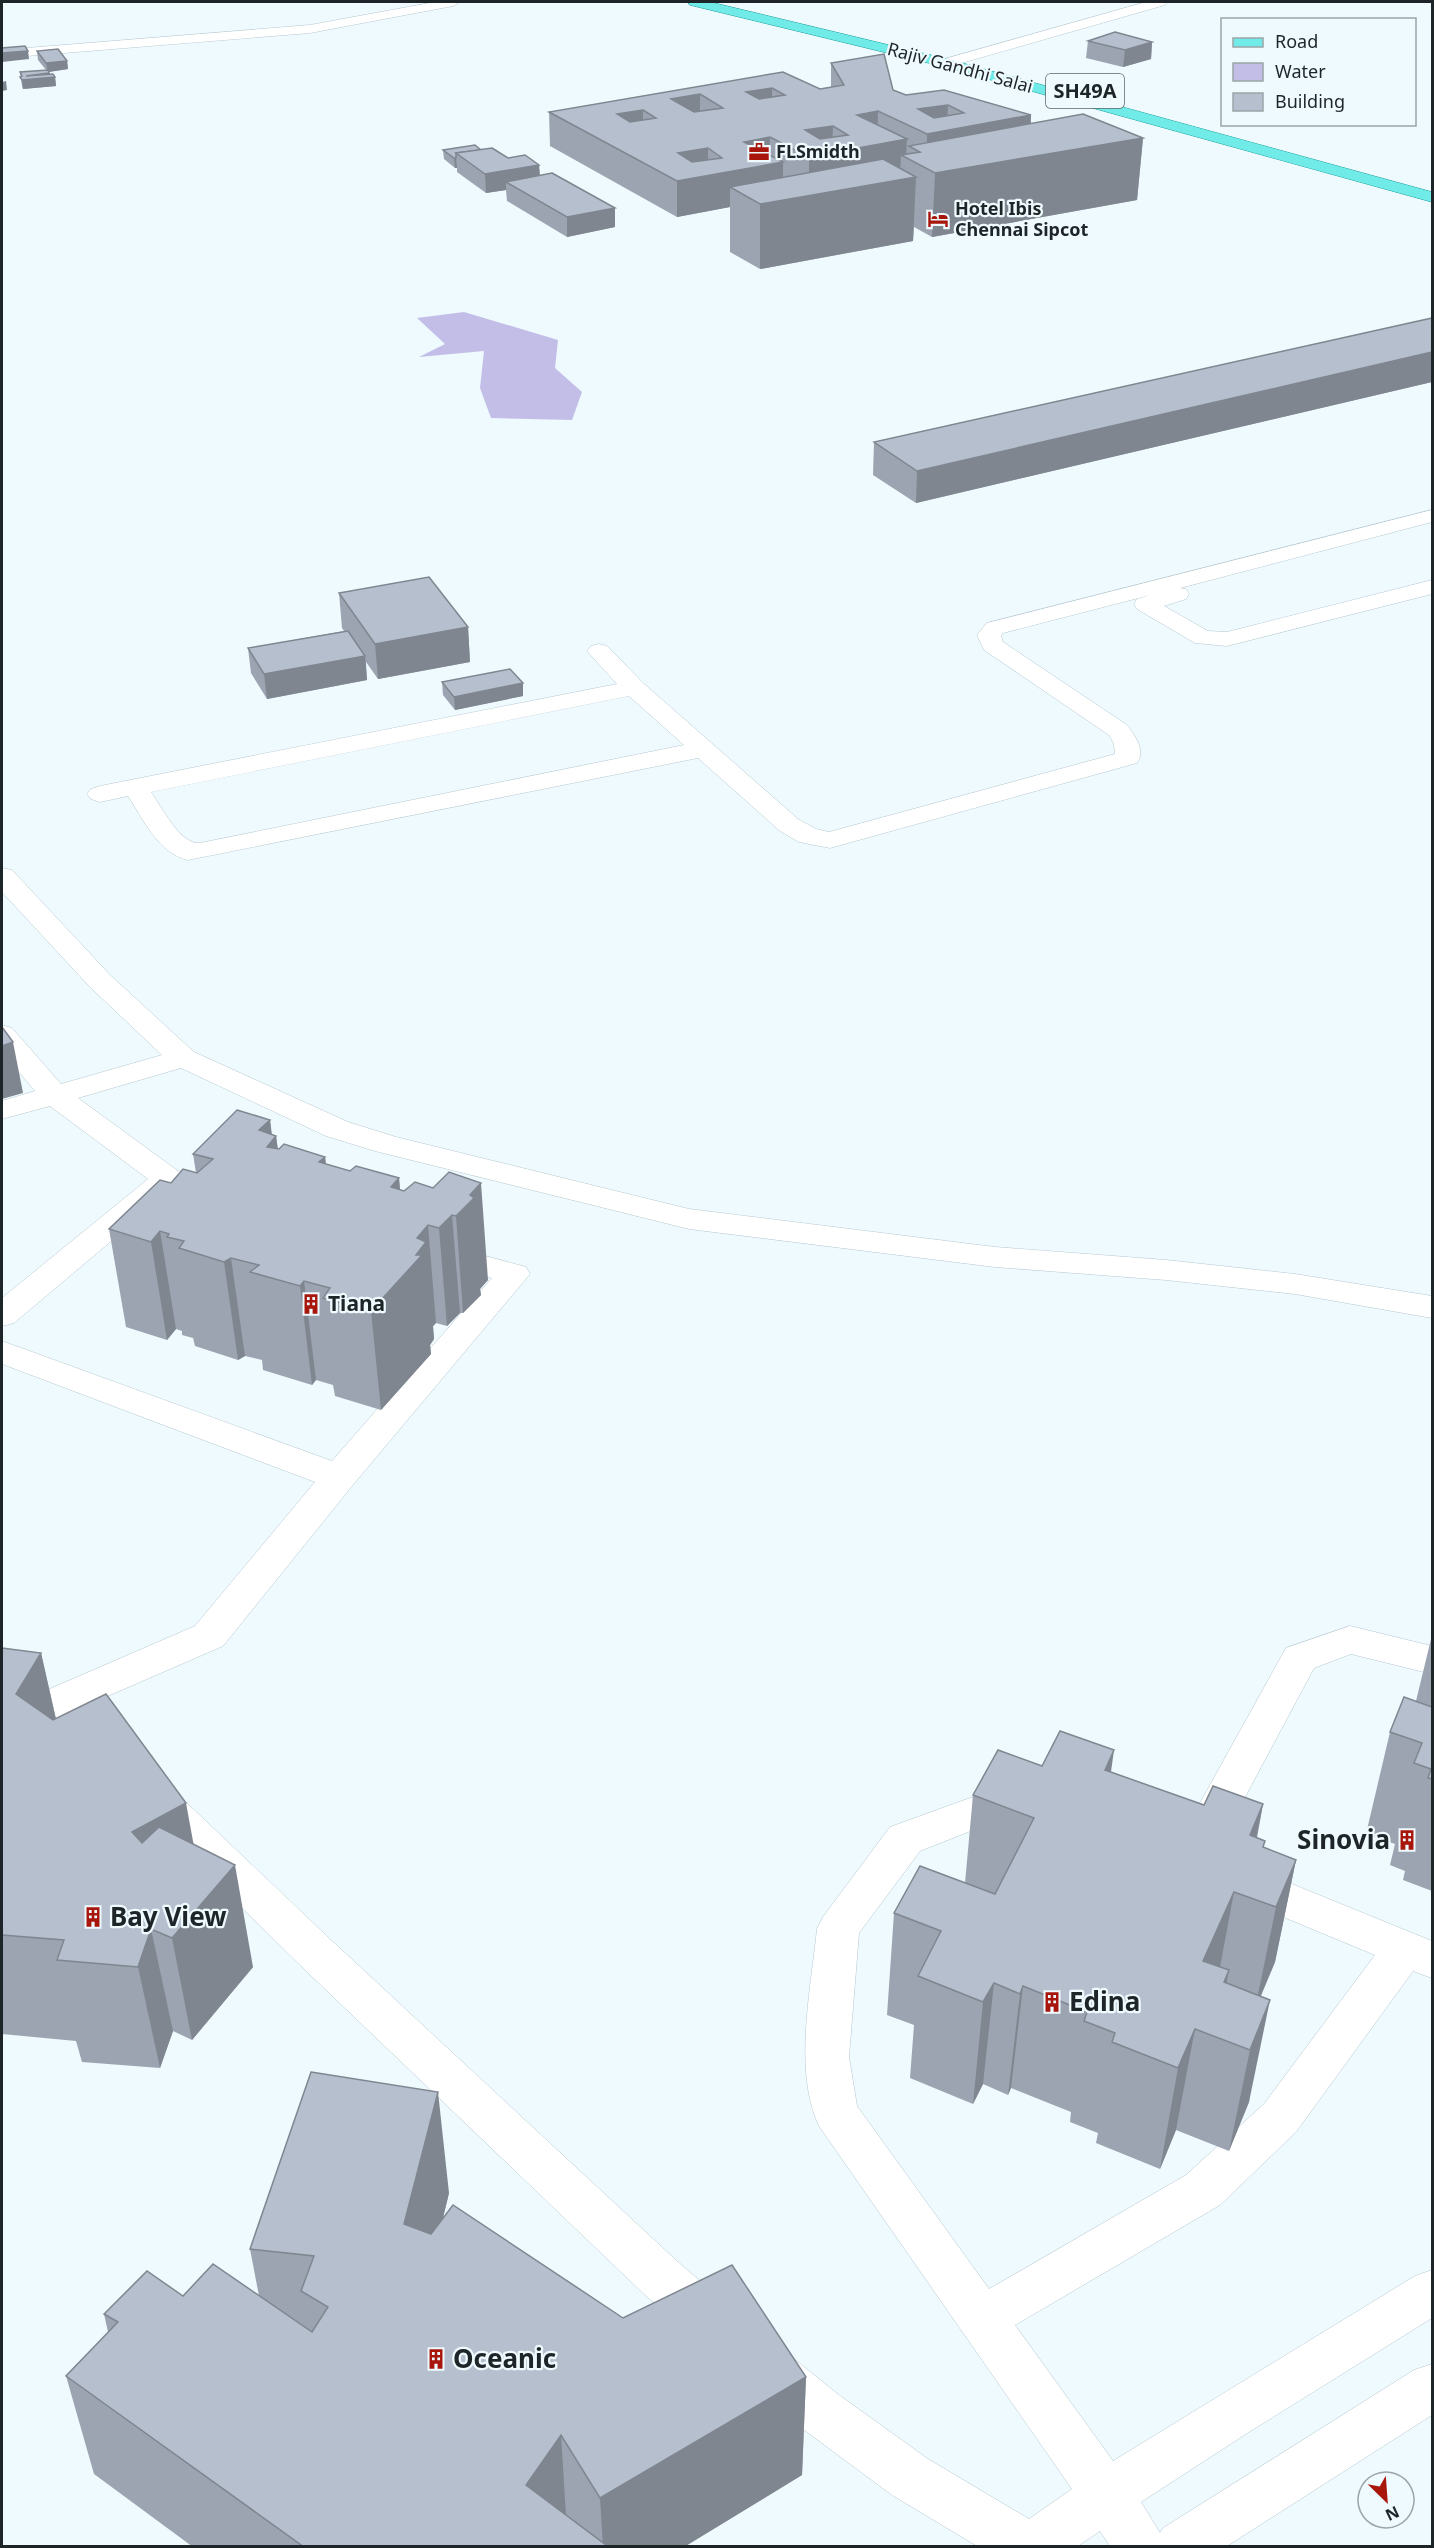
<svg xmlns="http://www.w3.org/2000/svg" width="1434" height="2548" viewBox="0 0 1434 2548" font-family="'Noto Sans',sans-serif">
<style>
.water{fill:#c3bee7}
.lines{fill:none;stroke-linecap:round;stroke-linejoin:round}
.minor-casing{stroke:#b5c8d0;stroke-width:1}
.major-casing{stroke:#159d9a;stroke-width:1}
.minor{fill:#fff;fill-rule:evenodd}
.major{fill:#70ebe7;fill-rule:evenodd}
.wall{fill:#9ca4b1}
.shaded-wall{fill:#7f8690}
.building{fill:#b5bfce;stroke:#7f8690;stroke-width:1.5;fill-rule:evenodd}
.labels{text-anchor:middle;stroke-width:4.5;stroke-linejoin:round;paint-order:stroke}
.far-street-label{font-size:18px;fill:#1e2528;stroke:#eefafe}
.far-poi-label{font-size:18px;font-weight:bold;fill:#1e2528;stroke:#eefafe;text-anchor:start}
.shield{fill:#eefafe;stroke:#5c6568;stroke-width:1.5}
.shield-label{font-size:20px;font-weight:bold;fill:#1e2528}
.poi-label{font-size:21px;font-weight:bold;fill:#1e2528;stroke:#eefafe;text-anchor:start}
.near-poi-label{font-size:26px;font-weight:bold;fill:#1e2528;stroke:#eefafe;text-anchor:start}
</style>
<rect width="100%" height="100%" fill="#eefafe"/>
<!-- water -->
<polygon class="water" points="464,312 558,340 555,368 582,392 572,420 491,418 480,388 484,351 419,357 445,344 417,318"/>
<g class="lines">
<!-- minor casing -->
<g class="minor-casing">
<g id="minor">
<polygon points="435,2 460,2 453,6 310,33 2,58 2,50 310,25"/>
<polygon points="1146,2 1167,2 1165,5 951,66 941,66 939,63 941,60"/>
<path d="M1432 510V522L1180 588 1186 589 1189 594 1186 599 1164 606 1208 631 1227 632 1432 580V594L1227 646 1195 643 1137 609 1134 604 1137 599 1150 595 1003 633 1001 636 1003 642 1127 725C1135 736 1146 750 1137 763L830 848 799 842 780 831 698 758 188 860C158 853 144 820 128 796L100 802 91 799 87 794 91 789 100 786 617 684 587 651 591 646 599 644 607 646 643 683 798 819 816 829 829 832 1115 754 1114 744 1109 735 984 650 977 635 987 623ZM629 696 684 745 200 843C180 845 162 807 151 792Z"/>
<polygon points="2,868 12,870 110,975 194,1052 348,1122 396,1137 689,1209 995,1247 1166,1260 1295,1274 1432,1296 1432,1318 1295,1294 1166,1280 995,1267 689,1229 375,1151 326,1136 181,1068 78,1098 178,1171 229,1185 234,1192 229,1199 218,1202 173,1189 14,1323 2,1326 2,1298 148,1179 50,1106 2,1119 2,1101 35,1091 2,1052 2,1025 12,1028 61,1084 162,1055 90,987 2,892"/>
<path d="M445 1245 526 1267 530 1274 352 1486 223 1646 87 1705 114 1732 120 1743 114 1754C110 1755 105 1758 100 1758 83 1759 47 1716 39 1701L45 1691 195 1626 315 1482 2 1364V1341L332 1461 492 1278 433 1262 429 1255 433 1248Z"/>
<polygon points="1350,1626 1432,1646 1432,1674 1351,1654 1314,1668 1221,1842 1206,1846 1191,1842 1185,1830 1286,1648"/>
<polygon points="158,1784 172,1789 331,1940 678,2262 727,2304 734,2320 727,2336 710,2343 693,2336 644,2294 301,1966 144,1811 138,1800 144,1789"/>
<path d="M1016 1797 1031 1802 1037 1813 1031 1824 1016 1829 973 1830 920 1851 859 1933 849 2057 857 2106 989 2289 1186 2175 1264 2104 1375 1955 1230 1895 1224 1883 1230 1871 1245 1866 1260 1871 1432 1941V1978L1413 1971 1296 2132 1220 2205 1015 2325 1113 2461 1415 2276 1432 2270V2318L1249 2432 1141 2502 1160 2533 1163 2528 1414 2370 1432 2364V2415L1227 2546H1110L1100 2531 1078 2546H977L892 2495 803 2429 754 2386 746 2370 754 2354 771 2347 788 2354 839 2395 928 2459 1029 2519 1072 2489 819 2126C793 2071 811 1989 817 1929L823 1917 890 1827 970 1798Z"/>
</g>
</g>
<!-- major casing -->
<g class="major-casing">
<polygon id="major" points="688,2 710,2 951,60 1432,192 1432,202 941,66 690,5"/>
</g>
<!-- minor -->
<use href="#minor" class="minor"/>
<!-- major -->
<use href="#major" class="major"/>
</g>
<!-- wall -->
<g class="wall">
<polygon points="1088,41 1152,42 1151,59 1123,67 1086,58"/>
<polygon points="37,51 67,61 68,69 49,72 50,74 55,77 56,86 23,89 22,86 20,72 46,70 38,60"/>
<polygon points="831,63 893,90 906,95 1031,115 1031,123 1143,138 1137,200 932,237 914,227 913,241 760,269 730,252 730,207 677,217 550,146 549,112 783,72 820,89 831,87"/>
<polygon points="443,150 481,150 508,158 539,165 540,175 615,208 615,227 567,237 507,201 506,190 486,193 457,172 457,168 455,168 444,159"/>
<polygon points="1432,318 1432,382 916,503 873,475 874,442"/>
<polygon points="339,593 468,627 470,662 378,679 366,662 367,680 267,699 251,673 248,648 344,631 342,628"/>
<polygon points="442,682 523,683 523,696 455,710 443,695"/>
<polygon points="270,1120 272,1134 276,1136 278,1149 325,1157 326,1164 350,1171 399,1178 400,1190 404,1191 433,1188 449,1172 488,1280 480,1289 481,1295 463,1313 460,1313 447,1326 436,1323 433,1326 434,1339 430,1345 431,1354 381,1410 335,1396 333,1385 316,1380 312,1385 263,1370 262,1360 245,1356 238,1360 195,1346 193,1338 182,1335 182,1331 176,1329 167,1340 126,1327 109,1229 171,1183 196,1173 193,1154"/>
<polygon points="1432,1635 1432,1891 1403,1880 1405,1871 1390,1865 1395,1844 1366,1834 1390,1732 1416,1701"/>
<polygon points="2,1648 41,1653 56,1719 194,1844 253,1967 192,2040 173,2031 160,2068 82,2062 76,2041 2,2034"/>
<polygon points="1042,1766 1111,1772 1204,1805 1263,1804 1257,1838 1264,1848 1296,1860 1275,1962 1261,1996 1249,2102 1229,2151 1176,2130 1160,2169 1096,2143 1098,2133 1070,2122 1071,2112 1011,2088 1008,2095 983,2084 973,2104 910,2078 914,2025 887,2015 894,1913 965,1883 973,1795"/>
<polygon points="449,2193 443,2218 623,2318 806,2377 802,2475 684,2547 193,2547 94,2474 66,2376 108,2332 104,2314 183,2296 259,2296 250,2249"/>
</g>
<!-- shaded-wall -->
<g class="shaded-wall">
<polygon points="1152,42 1151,59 1123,67 1125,50"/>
<polygon points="28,51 29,59 2,62 2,53"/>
<polygon points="67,61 68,69 48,72 46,63"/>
<polygon points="49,73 50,78 55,77 56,86 23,89 22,80 26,76"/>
<polygon points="6,81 7,90 2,91 2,82"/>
<polygon points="772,88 772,121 746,92"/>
<polygon points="700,94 700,128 671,99"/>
<polygon points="948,105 947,131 1031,115 1029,149 926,169 927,134 918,109"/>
<polygon points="643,110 643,144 617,114"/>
<polygon points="878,111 877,144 907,139 906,158 901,155 900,175 809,192 809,157 805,130 833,126 832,153 856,148 857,115"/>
<polygon points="770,137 769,164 783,162 783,197 730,187 730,207 677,217 677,181 678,153 708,148 708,175 744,142"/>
<polygon points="1143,138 1137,200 932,237 935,173"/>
<polygon points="454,158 456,158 457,168 455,168"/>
<polygon points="539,165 540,184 506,182 506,190 486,193 485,174"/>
<polygon points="916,177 913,241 760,269 760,204"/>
<polygon points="615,208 615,227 567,237 567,217"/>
<polygon points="1432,352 1432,382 916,503 917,471"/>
<polygon points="468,627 470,662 378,679 375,644"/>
<polygon points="365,656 367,680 267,699 264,674"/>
<polygon points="523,683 523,696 455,710 454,697"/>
<polygon points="13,1042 23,1093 2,1099 2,1046"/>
<polygon points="270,1120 272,1140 276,1136 288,1232 259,1130"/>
<polygon points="325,1157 336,1253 319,1162"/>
<polygon points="399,1178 407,1272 417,1238 428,1225 436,1323 433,1326 434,1339 430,1345 431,1354 381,1410 371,1311 391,1187"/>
<polygon points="481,1183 488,1280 480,1289 481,1295 463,1313 456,1216 470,1195"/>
<polygon points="452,1215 460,1313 447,1326 439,1228"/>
<polygon points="160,1231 176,1329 167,1340 151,1242"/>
<polygon points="231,1258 245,1356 238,1360 224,1262"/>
<polygon points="304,1281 316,1380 312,1385 300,1286"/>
<polygon points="41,1653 64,1755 16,1694"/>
<polygon points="1114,1750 1100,1852 1105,1770"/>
<polygon points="186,1803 204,1901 235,1865 253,1967 192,2040 172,1938 132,1832"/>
<polygon points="1263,1804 1245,1896 1250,1835"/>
<polygon points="1296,1860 1275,1962 1255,2009 1276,1907"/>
<polygon points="1234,1892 1215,1994 1195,2029 1176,2130 1160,2169 1178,2068 1203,1961"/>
<polygon points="151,1929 173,2031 160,2068 138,1967"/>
<polygon points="1229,1970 1216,2037 1224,1982"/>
<polygon points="994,1983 983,2084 973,2104 983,2002"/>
<polygon points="1023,1986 1011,2088 1008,2095 1020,1994"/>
<polygon points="1270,2000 1249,2102 1229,2151 1250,2050"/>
<polygon points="438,2092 449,2193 417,2324 404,2224"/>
<polygon points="806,2377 802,2475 684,2547 603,2547 600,2498"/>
<polygon points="561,2435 567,2532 526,2485"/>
</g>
<!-- building -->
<g class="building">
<polygon points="1115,32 1152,42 1125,50 1088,41"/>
<polygon points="25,46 28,51 2,53 2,48"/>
<polygon points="58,49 67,61 46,63 37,51"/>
<path d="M884 54 893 90 906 95 944 90 1031 115 927 134 878 111 857 115 907 139 809 157 770 137 744 142 783 162 677 181 549 112 783 72 820 89 844 85 831 63ZM772 88 785 95 759 99 746 92ZM700 94 723 108 694 112 671 99ZM948 105 964 113 934 118 918 109ZM643 110 656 118 630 122 617 114ZM833 126 848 135 820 139 805 130ZM708 148 722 158 692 162 678 153Z"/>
<polygon points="48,70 49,73 26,76 53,74 55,77 22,80 20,77 22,76 20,72"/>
<polygon points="1083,114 1143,138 935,173 901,155 920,152 909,146"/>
<polygon points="475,145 481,150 456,153 456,158 454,158 443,150"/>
<polygon points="492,148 508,158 525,155 539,165 485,174 456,153"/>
<polygon points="883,159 916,177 760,204 730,187"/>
<polygon points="552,173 615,208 567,217 506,182"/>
<polygon points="1432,318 1432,352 917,471 874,442"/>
<polygon points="429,577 468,627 375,644 339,593"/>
<polygon points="348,631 365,656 264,674 248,648"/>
<polygon points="510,669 523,683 454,697 442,682"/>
<polygon points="2,1027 13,1042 2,1046"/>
<polygon points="237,1110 270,1120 259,1130 276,1136 267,1147 279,1149 284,1144 325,1157 319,1162 350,1171 356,1166 399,1178 391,1187 404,1191 415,1182 433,1188 449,1172 481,1183 470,1195 474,1198 456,1216 452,1215 439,1228 428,1225 417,1238 426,1242 416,1255 422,1255 371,1311 323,1298 330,1288 304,1281 300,1286 250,1272 259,1265 231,1258 224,1262 179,1248 184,1241 167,1237 169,1234 160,1231 151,1242 109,1229 160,1180 171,1183 183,1169 197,1173 213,1159 193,1154"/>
<polygon points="2,1648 41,1653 16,1694 53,1720 106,1694 186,1803 132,1832 142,1843 159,1827 235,1865 172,1938 151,1929 138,1967 57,1960 64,1940 2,1935"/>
<polygon points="1404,1697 1432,1707 1432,1779 1428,1778 1431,1769 1414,1763 1422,1743 1390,1732"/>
<polygon points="1060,1731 1114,1750 1105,1770 1204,1805 1213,1786 1263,1804 1250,1835 1265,1841 1263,1847 1296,1860 1276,1907 1234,1892 1203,1961 1229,1970 1224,1982 1270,2000 1250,2050 1195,2029 1178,2068 1112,2042 1115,2033 1084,2021 1087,2012 1023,1986 1020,1994 994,1983 983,2002 918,1976 941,1931 894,1913 920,1866 995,1894 1034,1818 973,1795 998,1750 1042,1766"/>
<polygon points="311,2072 438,2092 404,2224 431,2234 453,2205 623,2318 732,2265 806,2377 600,2498 561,2435 526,2485 606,2545 604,2547 304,2547 66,2376 118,2322 104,2314 147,2271 183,2296 213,2264 312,2332 328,2307 301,2291 314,2256 250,2249"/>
</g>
<!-- icons -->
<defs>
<g id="office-bare" transform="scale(1.62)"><path d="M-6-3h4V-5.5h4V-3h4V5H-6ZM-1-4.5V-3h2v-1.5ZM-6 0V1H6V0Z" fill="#a8150a" stroke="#eefafe" stroke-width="2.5" paint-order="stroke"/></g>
<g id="hotel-bare" transform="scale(1.62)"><path d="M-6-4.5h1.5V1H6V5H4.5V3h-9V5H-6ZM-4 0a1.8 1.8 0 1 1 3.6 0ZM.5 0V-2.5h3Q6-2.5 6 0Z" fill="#a8150a" stroke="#eefafe" stroke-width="2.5" paint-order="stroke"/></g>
<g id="building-bare" transform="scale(1.62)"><path d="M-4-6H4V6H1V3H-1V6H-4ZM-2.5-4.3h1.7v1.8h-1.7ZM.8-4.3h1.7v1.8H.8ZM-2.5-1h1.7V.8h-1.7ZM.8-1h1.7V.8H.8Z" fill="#a8150a" stroke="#eefafe" stroke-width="2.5" paint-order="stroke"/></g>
</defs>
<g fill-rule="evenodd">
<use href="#office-bare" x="759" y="152"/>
<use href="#hotel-bare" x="938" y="219"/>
<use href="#building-bare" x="311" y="1304"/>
<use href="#building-bare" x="1407" y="1840"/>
<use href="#building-bare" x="93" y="1917"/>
<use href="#building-bare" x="1052" y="2002"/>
<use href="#building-bare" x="436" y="2359"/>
</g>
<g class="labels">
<!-- far-street labels -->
<g class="far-street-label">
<text transform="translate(960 68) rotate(15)" y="6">Rajiv Gandhi Salai</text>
</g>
<!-- far-poi labels -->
<g class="far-poi-label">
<text x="776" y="158">FLSmidth</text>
<text x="955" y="215">Hotel Ibis<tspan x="955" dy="21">Chennai Sipcot</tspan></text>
</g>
<!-- shield labels -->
<rect class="shield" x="1046" y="74" width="78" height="34" rx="4.5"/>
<g class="shield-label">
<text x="1085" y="98">SH49A</text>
</g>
<!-- poi labels -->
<g class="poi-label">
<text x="328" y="1311">Tiana</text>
</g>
<!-- near-poi labels -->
<g class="near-poi-label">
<text x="1390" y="1849" text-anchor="end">Sinovia</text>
<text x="110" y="1926">Bay View</text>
<text x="1069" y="2011">Edina</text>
<text x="453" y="2368">Oceanic</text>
</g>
</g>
<!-- border -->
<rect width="1434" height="2548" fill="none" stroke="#1e2528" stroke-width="6"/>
<!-- legend -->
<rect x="1221" y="18" width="195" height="108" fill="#eefafe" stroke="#9ba5a8" stroke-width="1.5"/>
<rect x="1233" y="38" width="30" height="9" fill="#70ebe7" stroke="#9ba5a8" stroke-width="1.5"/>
<text x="1275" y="48" font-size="18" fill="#1e2528">Road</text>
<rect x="1233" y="63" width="30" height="18" fill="#c3bee7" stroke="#9ba5a8" stroke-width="1.5"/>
<text x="1275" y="78" font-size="18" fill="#1e2528">Water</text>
<rect x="1233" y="93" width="30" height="18" fill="#b5bfce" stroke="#9ba5a8" stroke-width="1.5"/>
<text x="1275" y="108" font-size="18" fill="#1e2528">Building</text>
<!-- north arrow -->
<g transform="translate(1386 2500) rotate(155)"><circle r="28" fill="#eefafe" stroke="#9ba5a8" stroke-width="1.5"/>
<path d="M0-4.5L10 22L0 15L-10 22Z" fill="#a8150a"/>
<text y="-9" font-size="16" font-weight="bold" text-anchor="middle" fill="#1e2528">N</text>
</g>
</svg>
